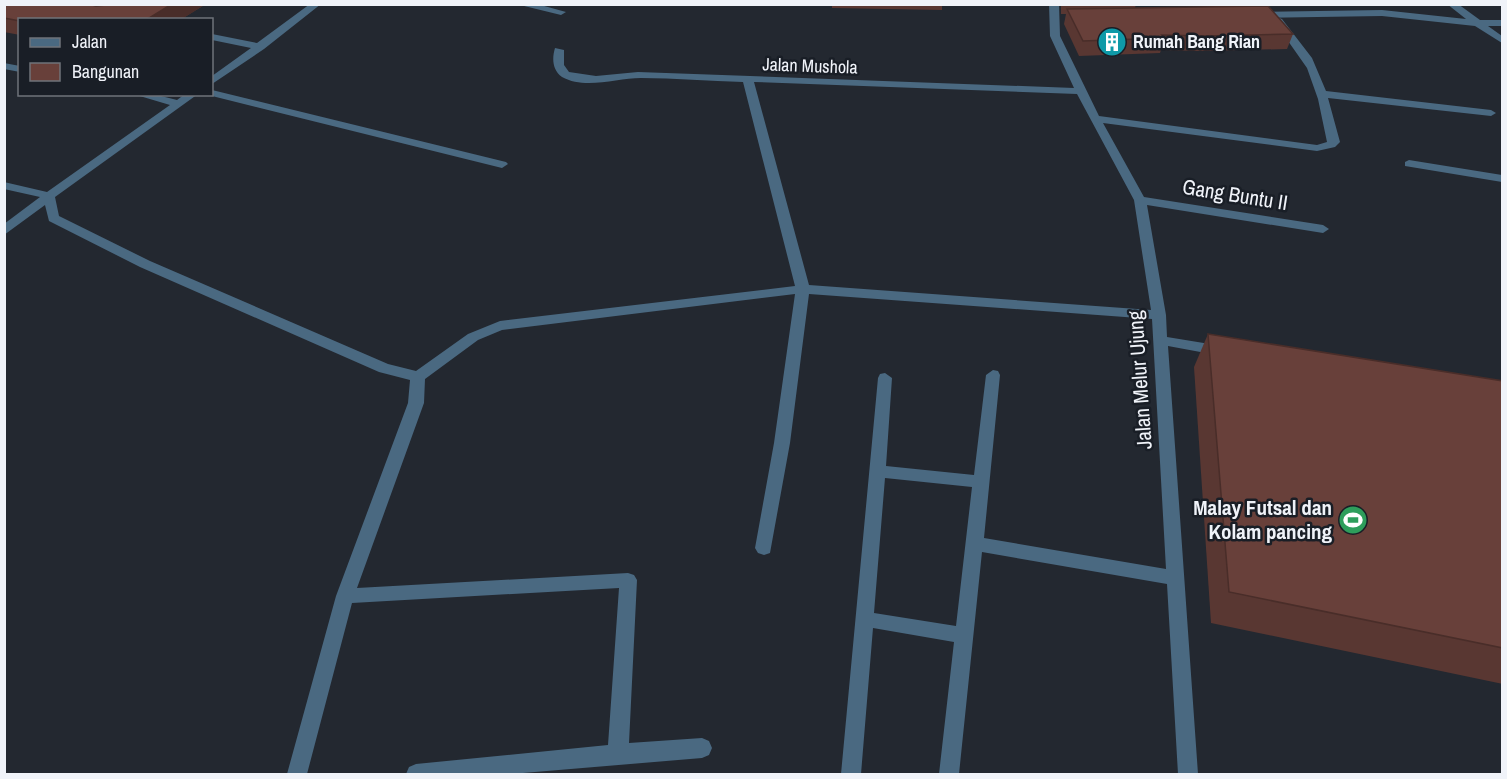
<svg xmlns="http://www.w3.org/2000/svg" width="1507" height="779" viewBox="0 0 1507 779" font-family="'Archivo Narrow',sans-serif">
<style>
.lines{fill:none;stroke-linecap:round;stroke-linejoin:round}
.lane{fill:#4a6981;fill-rule:evenodd}
.street{fill:#4a6981;fill-rule:evenodd}
.wall{fill:#593732}
.shaded-wall{fill:#492d29}
.building{fill:#68403a;stroke:#492d29;stroke-width:1.5}
.labels{text-anchor:middle;stroke-width:5;stroke-linejoin:round;paint-order:stroke}
.far-poi-label{font-size:18px;font-weight:bold;fill:#f0f3f9;stroke:#191e26;text-anchor:start}
.far-street-label{font-size:18px;fill:#f0f3f9;stroke:#191e26}
.street-label{font-size:21px;fill:#f0f3f9;stroke:#191e26}
.poi-label{font-size:21px;font-weight:bold;fill:#f0f3f9;stroke:#191e26;text-anchor:end}
</style>
<rect width="100%" height="100%" fill="#232830"/>
<g class="lines">
<!-- lane -->
<polygon class="lane" points="516,4 537,4 566,12 561,15"/>
<!-- street -->
<g class="street">
<polygon points="310,4 321,4 264,49 212,84 212,76 251,48 212,40 212,34 257,43"/>
<path d="M1049 4H1059L1060 36 1099 116 1317 145 1327 142 1318 99 1307 68 1274 21 1279 18 1282 19 1312 58 1326 91 1491 110 1496 113 1491 116 1328 98 1340 142 1335 147 1317 151 1103 123 1144 197 1323 225 1329 229 1323 233 1147 205 1166 315 1167 337 1222 346 1229 351 1222 356 1168 346 1198 774H1178L1167 584 982 552 959 774H939L954 642 873 628 861 774H841L878 378 880 374 885 373 892 378 886 466 974 475 986 375 993 370 998 371 1000 375 984 538 1166 569 1152 319 809 294 790 443 770 553 764 555 758 553 755 548 774 443 795 294 502 330 478 340 425 379 424 403 357 588 628 573 634 575 637 580 629 743 702 738 709 741 712 748 709 755 702 758 511 774H406L409 767 416 764 608 745 619 588 352 603 307 774H287L336 596 408 403 410 380 379 372 140 267 49 221 45 205 4 235V224L40 197 4 189V182L47 192 170 105 133 94H153L177 100 185 94H198L55 197 59 216 150 261 388 364 416 371 468 334 500 321 795 286 743 82C709 81 675 78 641 78 617 78 585 90 562 77 552 70 552 58 555 48L564 50V65L569 72 596 76 638 72 1074 88 1050 36ZM754 82 1077 94 1134 200 1151 310 809 285ZM885 478 972 487 956 626 874 613Z"/>
<polygon points="1447,4 1458,4 1480,20 1502,20 1502,26 1488,26 1502,36 1502,43 1475,26 1382,16 1257,18 1252,15 1257,12 1382,10 1466,19"/>
<polygon points="4,63 20,66 20,72 4,69"/>
<polygon points="212,90 506,162 508,164 502,168 208,95 212,94"/>
<polygon points="1409,160 1502,175 1502,182 1405,166 1405,162"/>
</g>
</g>
<!-- wall -->
<g class="wall">
<polygon points="4,4 206,4 180,20 20,20 20,35 4,32"/>
<polygon points="832,4 942,4 942,10 832,8"/>
<polygon points="1061,4 1136,4 1135,8 1220,7 1219,4 1256,4 1255,6 1293,34 1287,49 1200,51 1161,50 1160,53 1079,56 1064,24 1066,14 1061,14"/>
<polygon points="1208,334 1503,381 1503,684 1211,623 1194,367"/>
</g>
<!-- shaded-wall -->
<polygon class="shaded-wall" points="172,4 206,4 180,20 146,20"/>
<!-- building -->
<g class="building">
<polygon points="4,4 88,4 96,6 117,4 172,4 146,20 20,20 20,21 4,18"/>
<polygon points="1268,6 1293,34 1205,36 1162,35 1165,38 1083,41 1067,9"/>
<polygon points="1208,334 1503,381 1503,648 1229,592"/>
</g>
<!-- icons -->
<defs>
<g id="building-disc" transform="scale(1.5)"><circle r="9.5" fill="#0f9aa8" stroke="#191e26"/><path d="M-4-6H4V6H1V3H-1V6H-4ZM-2.5-4.3h1.7v1.8h-1.7ZM.8-4.3h1.7v1.8H.8ZM-2.5-1h1.7V.8h-1.7ZM.8-1h1.7V.8H.8Z" fill="#fff"/></g>
<g id="stadium-disc" transform="scale(1.5)"><circle r="9.5" fill="#2e9e5b" stroke="#191e26"/><path d="M0-5a6.5 5 0 1 0 0 10a6.5 5 0 1 0 0-10ZM-3.5-1.8h7v3.6h-7Z" fill="#fff"/></g>
</defs>
<g fill-rule="evenodd">
<use href="#building-disc" x="1112" y="42"/>
<use href="#stadium-disc" x="1353" y="520"/>
</g>
<g class="labels">
<!-- far-poi labels -->
<g class="far-poi-label">
<text x="1133" y="48">Rumah Bang Rian</text>
</g>
<!-- far-street labels -->
<g class="far-street-label">
<text transform="translate(810 66) rotate(2)" y="6">Jalan Mushola</text>
</g>
<!-- street labels -->
<g class="street-label">
<text transform="translate(1235 195) rotate(9)" y="7">Gang Buntu II</text>
<text transform="translate(1140 380) rotate(-94)" y="7">Jalan Melur Ujung</text>
</g>
<!-- poi labels -->
<g class="poi-label">
<text x="1332" y="515">Malay Futsal dan<tspan x="1332" dy="24">Kolam pancing</tspan></text>
</g>
</g>
<!-- border -->
<rect width="1507" height="779" fill="none" stroke="#f0f3f9" stroke-width="12"/>
<!-- legend -->
<rect x="18" y="18" width="195" height="78" fill="#191e26" stroke="#6f737a" stroke-width="1.5"/>
<rect x="30" y="38" width="30" height="9" fill="#4a6981" stroke="#6f737a" stroke-width="1.5"/>
<text x="72" y="48" font-size="18" fill="#f0f3f9">Jalan</text>
<rect x="30" y="63" width="30" height="18" fill="#68403a" stroke="#6f737a" stroke-width="1.5"/>
<text x="72" y="78" font-size="18" fill="#f0f3f9">Bangunan</text>
</svg>
